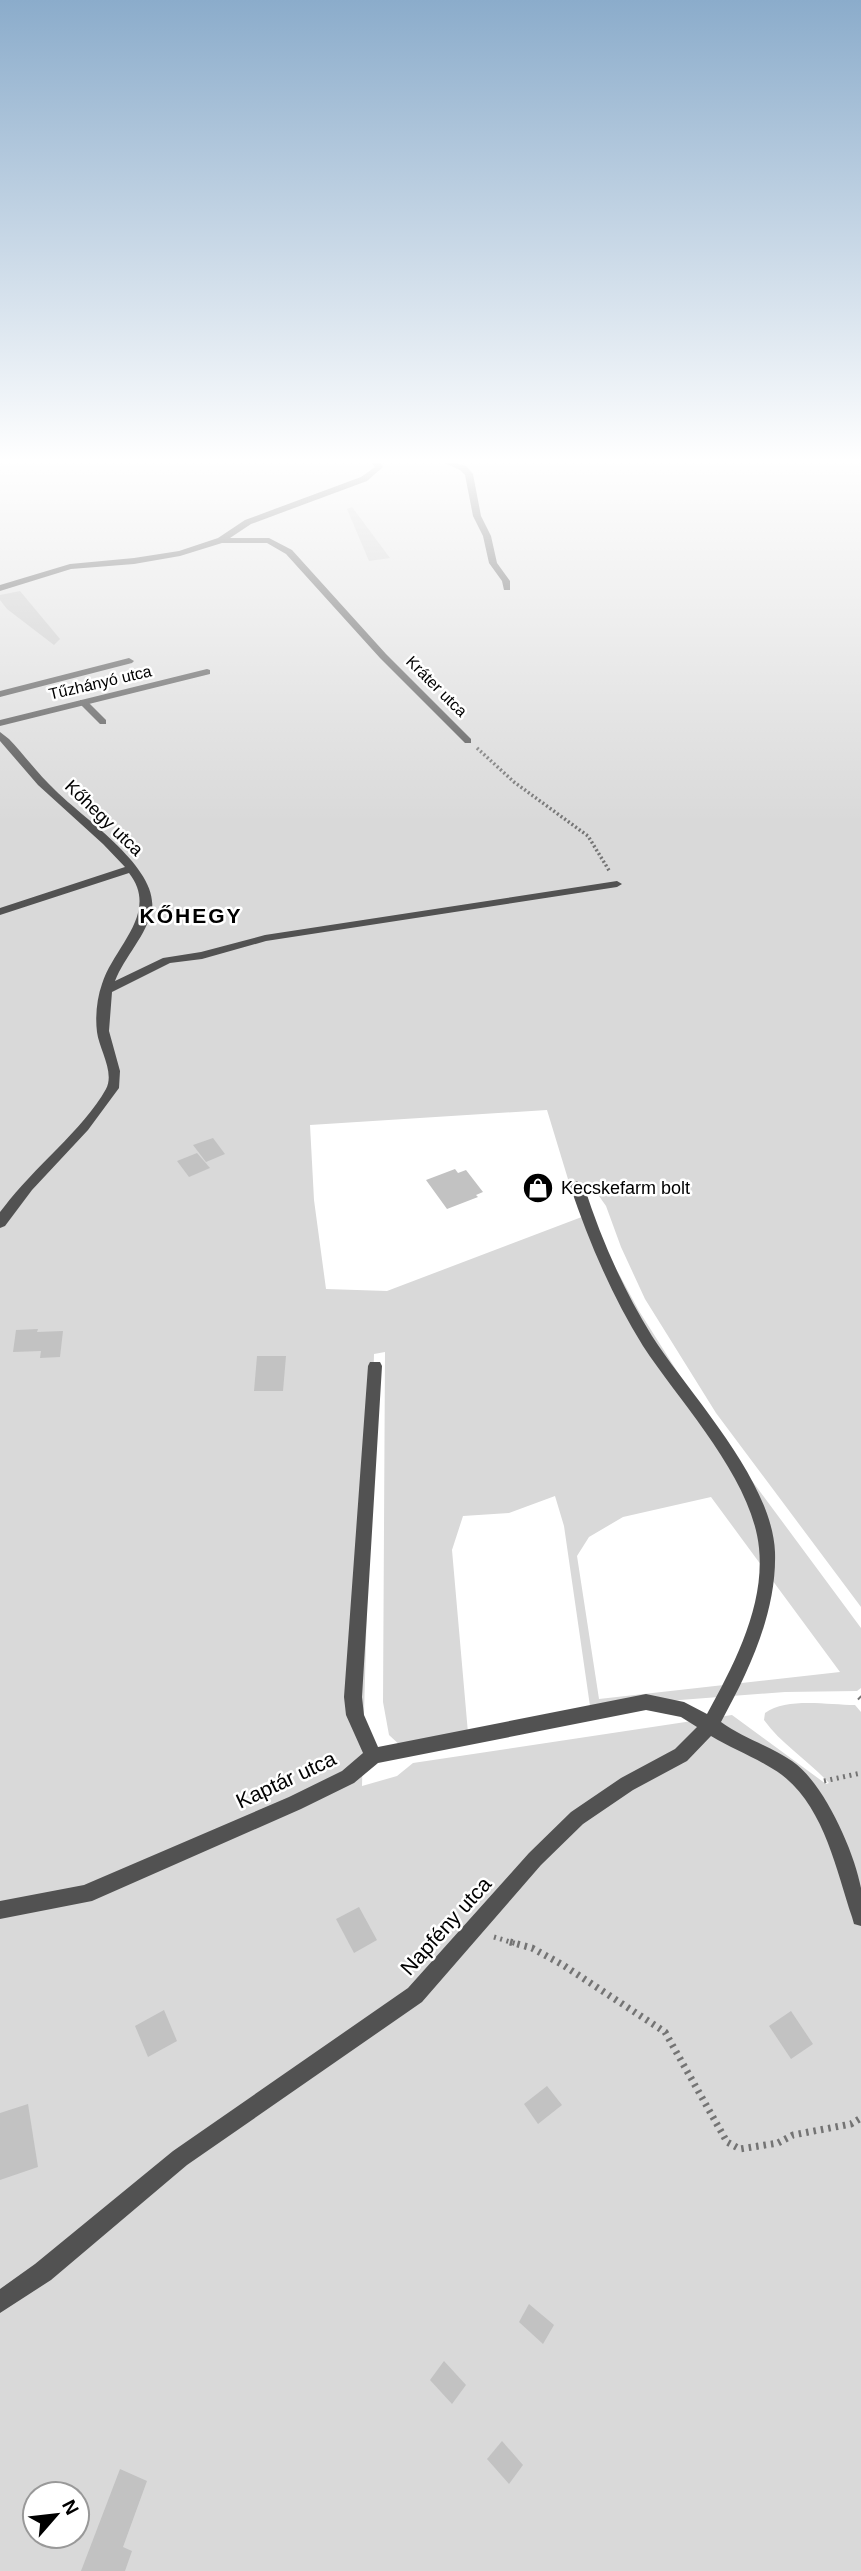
<svg xmlns="http://www.w3.org/2000/svg" width="861" height="2571" viewBox="0 0 861 2571" font-family="Helvetica,sans-serif">
<style>
.green{fill:#d9d9d9;fill-rule:evenodd}
.building{fill:#c2c2c2}
.lines{fill:none;stroke-linecap:round;stroke-linejoin:round}
.path-far2{stroke:#747474;stroke-width:3.5;stroke-dasharray:2 2.5;stroke-linecap:butt}
.path-far1{stroke:#747474;stroke-width:5;stroke-dasharray:2 4.5;stroke-linecap:butt}
.path{stroke:#747474;stroke-width:7;stroke-dasharray:2.5 5;stroke-linecap:butt}
.lane{fill:#525252;fill-rule:evenodd}
.street{fill:#525252;fill-rule:evenodd}
.labels{text-anchor:middle;stroke-width:5;stroke-linejoin:round;paint-order:stroke}
.far-street-label{font-size:16px;fill:#000;stroke:#fff}
.street-label{font-size:18px;fill:#000;stroke:#fff}
.poi-label{font-size:18px;fill:#000;stroke:#fff;text-anchor:start}
.far-district-label{font-size:21px;font-weight:bold;letter-spacing:2px;fill:#000;stroke:#fff}
.near-street-label{font-size:21px;fill:#000;stroke:#fff}
</style>
<rect width="100%" height="100%" fill="#fff"/>
<!-- green -->
<path class="green" d="M0 463H861V1607L716 1413 645 1299 621 1247 606 1206 592 1186 571 1189 547 1110 310 1125 314 1200 326 1289 387 1291 587 1215 639 1311 713 1428 861 1628V1688L857 1691 785 1692 680 1700 591 1713 564 1526 555 1496 509 1513 463 1516 452 1550 468 1733 402 1747 389 1735 383 1702 385 1352 374 1354 362 1786 397 1776 413 1763 732 1715 826 1784 829 1783C809 1761 781 1744 764 1720L765 1713C787 1697 828 1705 855 1705L861 1712V2571H0ZM711 1497 840 1672 599 1699 577 1556 589 1537 623 1517ZM35 2494H77V2536H35Z"/>
<!-- building -->
<g class="building">
<polygon points="352,507 390,558 369,561 347,509"/>
<polygon points="20,591 60,639 54,645 7,609 0,600 0,595"/>
<polygon points="213,1138 225,1154 206,1162 193,1145"/>
<polygon points="197,1153 210,1168 189,1177 177,1161"/>
<polygon points="455,1169 458,1173 466,1170 483,1192 476,1195 478,1197 447,1209 426,1180"/>
<polygon points="38,1329 37,1332 63,1331 60,1357 40,1358 41,1351 13,1352 16,1330"/>
<polygon points="257,1356 286,1356 283,1391 254,1391"/>
<polygon points="359,1907 377,1940 354,1953 336,1919"/>
<polygon points="164,2010 177,2041 148,2057 135,2026"/>
<polygon points="791,2011 813,2044 791,2059 769,2026"/>
<polygon points="547,2086 562,2105 538,2124 524,2104"/>
<polygon points="28,2104 38,2167 0,2180 0,2113"/>
<polygon points="529,2304 554,2325 543,2344 519,2322"/>
<polygon points="444,2361 466,2385 452,2404 430,2380"/>
<polygon points="502,2441 523,2465 509,2484 487,2459"/>
<polygon points="120,2469 147,2481 123,2547 132,2551 125,2571 81,2571"/>
</g>
<g class="lines">
<!-- path-far2 -->
<polyline class="path-far2" points="477,748 514,782 588,836 610,872"/>
<!-- path-far1 -->
<g class="path-far1">
<polyline points="859,1697 861,1699"/>
<polyline points="824,1781 861,1773"/>
<polyline points="494,1937 517,1944"/>
</g>
<!-- path -->
<polyline class="path" points="510,1942 532,1948 563,1965 665,2032 727,2142 740,2149 778,2143 793,2135 851,2124 861,2118"/>
<!-- lane -->
<polygon class="lane" points="80,700 86,700 106,720 106,724 100,724 80,704"/>
<!-- street -->
<g class="street">
<polygon points="372,463 380,463 383,467 367,481 251,524 230,538 269,538 292,550 386,654 471,739 471,743 465,743 380,658 286,554 267,543 222,543 180,556 134,564 71,569 0,591 0,585 70,564 134,558 179,551 218,538 245,520 361,477 375,467"/>
<polygon points="444,463 455,463 466,466 473,474 481,516 491,536 497,563 510,581 510,590 504,590 502,581 489,563 483,536 473,516 465,475 460,470"/>
<polygon points="129,658 134,661 132,663 0,697 0,691"/>
<polygon points="207,669 210,670 210,674 0,726 0,720"/>
<path d="M0 732 9 739C25 756 39 775 56 791 83 818 158 867 152 909 147 935 124 957 115 981L163 958 201 952 265 935 617 881 622 884 617 887 266 941 202 959 170 963 112 992 109 1031 120 1071 119 1088 88 1130 32 1190 5 1226 0 1228V1212L4 1207C33 1168 83 1130 106 1089 115 1072 99 1049 97 1032 95 1016 97 998 102 984 114 946 160 913 129 873L0 915V908L125 867 103 844 38 785 0 741Z"/>
<path d="M577 1181 584 1186C601 1239 623 1289 652 1336 690 1395 772 1480 775 1552 777 1612 749 1671 721 1722 743 1738 770 1746 792 1761 824 1783 854 1851 861 1888 861 1900 861 1914 861 1926L854 1924 852 1917C836 1869 824 1807 782 1775 760 1759 734 1750 711 1736L687 1761 633 1790 583 1824 541 1865 422 2002 187 2165 51 2280 0 2313V2289L35 2264 173 2151 408 1988 529 1853 571 1812 621 1778 675 1749 697 1727 681 1717 646 1710 378 1763 354 1783 301 1809 92 1901 0 1919V1901L84 1885 289 1797 342 1771 363 1753 346 1715 344 1697 368 1366 370 1362H380L382 1366 362 1697 364 1715 378 1747 646 1694 684 1702 707 1714C734 1665 765 1606 759 1548 752 1478 681 1404 643 1346 612 1296 589 1242 570 1186Z"/>
</g>
</g>
<!-- sky -->
<linearGradient id="sky" x2="0" y2="1"><stop stop-color="#8baccb"/><stop offset="0.56" stop-color="#fff"/><stop offset="1" stop-color="#fff" stop-opacity="0"/></linearGradient>
<rect width="861" height="823" fill="url(#sky)"/>
<!-- icons -->
<defs>
<g id="shop-disc" transform="scale(1.575)"><circle r="9.5" fill="#000" stroke="#fff"/><path d="M-5-2.5h2.3a2.7 3.5 0 0 1 5.4 0H5L5.5 6h-11ZM-1.5-2.5h3a1.5 2.3 0 0 0-3 0Z" fill="#fff"/></g>
</defs>
<g fill-rule="evenodd">
<use href="#shop-disc" x="538" y="1188"/>
</g>
<g class="labels">
<!-- far-street labels -->
<g class="far-street-label">
<text transform="translate(100 682) rotate(-13)" y="6">Tűzhányó utca</text>
<text transform="translate(437 686) rotate(45)" y="6">Kráter utca</text>
</g>
<!-- street labels -->
<g class="street-label">
<text transform="translate(104 818) rotate(44)" y="6">Kőhegy utca</text>
</g>
<!-- poi labels -->
<g class="poi-label">
<text x="561" y="1194">Kecskefarm bolt</text>
</g>
<!-- far-district labels -->
<g class="far-district-label">
<text x="191" y="923">KŐHEGY</text>
</g>
<!-- near-street labels -->
<g class="near-street-label">
<text transform="translate(286 1780) rotate(-25)" y="7">Kaptár utca</text>
<text transform="translate(446 1926) rotate(-48)" y="7">Napfény utca</text>
</g>
</g>
<!-- north arrow -->
<g transform="translate(56 2515) rotate(62)"><circle r="33" fill="#ffffff" stroke="#999999" stroke-width="2"/>
<path d="M0-5L12 26L0 18L-12 26Z" fill="#000000"/>
<text y="-10" font-size="19" font-weight="bold" text-anchor="middle" fill="#000000">N</text>
</g>
</svg>
